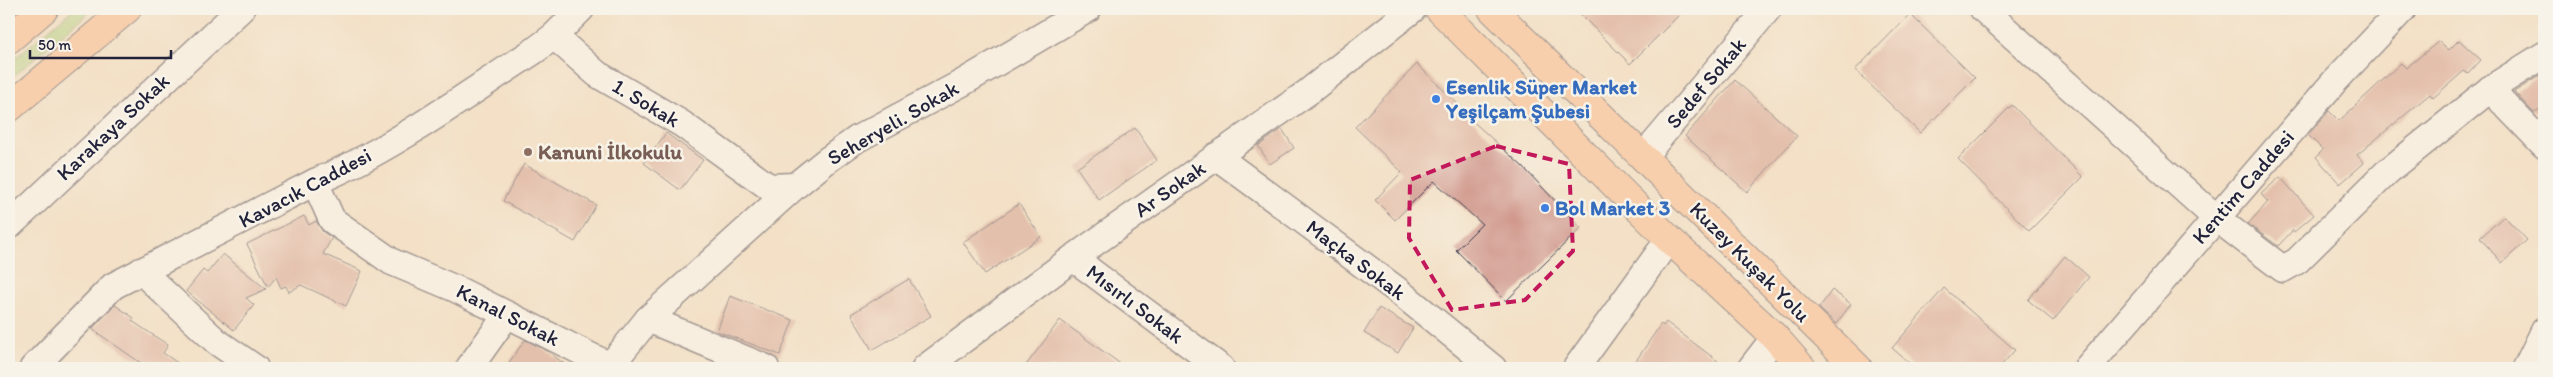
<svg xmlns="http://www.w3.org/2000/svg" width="2553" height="377" viewBox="0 0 2553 377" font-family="Itim,sans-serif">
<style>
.green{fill:#a9d07b;stroke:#66795b}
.building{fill:#d1998d}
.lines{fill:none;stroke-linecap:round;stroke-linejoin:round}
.minor-casing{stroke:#413e50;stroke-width:29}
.major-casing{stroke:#413e50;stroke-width:30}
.highway-casing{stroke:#413e50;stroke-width:30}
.minor{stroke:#fff;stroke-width:26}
.major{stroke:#fcba8e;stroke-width:28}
.highway{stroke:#fcba8e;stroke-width:28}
.marked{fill:none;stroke:#c2185b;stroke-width:4;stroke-dasharray:10 6;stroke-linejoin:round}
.shop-dot{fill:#3f7fe0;stroke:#f7f3e8;stroke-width:2}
.education-dot{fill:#8d6e63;stroke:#f7f3e8;stroke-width:2}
.labels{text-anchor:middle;stroke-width:5;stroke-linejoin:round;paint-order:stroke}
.street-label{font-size:21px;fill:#22223b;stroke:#f7f3e8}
.shop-label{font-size:21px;font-weight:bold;fill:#366cbe;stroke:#f7f3e8;text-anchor:start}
.education-label{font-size:21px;font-weight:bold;fill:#785e54;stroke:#f7f3e8;text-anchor:start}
</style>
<rect width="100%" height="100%" fill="#f7f3e8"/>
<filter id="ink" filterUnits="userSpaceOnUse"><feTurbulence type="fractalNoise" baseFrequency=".02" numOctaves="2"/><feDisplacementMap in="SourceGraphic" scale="10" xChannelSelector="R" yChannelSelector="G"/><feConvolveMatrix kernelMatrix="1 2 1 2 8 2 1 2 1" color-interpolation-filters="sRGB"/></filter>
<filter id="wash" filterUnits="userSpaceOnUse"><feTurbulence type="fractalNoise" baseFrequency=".0096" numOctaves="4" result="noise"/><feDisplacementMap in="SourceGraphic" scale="20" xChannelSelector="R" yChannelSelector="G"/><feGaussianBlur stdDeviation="1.12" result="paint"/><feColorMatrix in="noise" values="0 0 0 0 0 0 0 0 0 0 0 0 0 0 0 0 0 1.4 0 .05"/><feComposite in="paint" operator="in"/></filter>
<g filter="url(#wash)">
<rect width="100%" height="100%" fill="#f3e0c6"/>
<!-- green -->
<polygon class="green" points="73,9 93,9 9,80 9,63"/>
<g id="blocks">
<!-- building -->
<g class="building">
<polygon points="1575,9 1685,9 1630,64"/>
<polygon points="1910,14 1975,78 1920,133 1855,70"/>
<polygon points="2459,40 2481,60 2468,74 2464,71 2433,98 2430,94 2357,155 2364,163 2340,184 2316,157 2323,150 2308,135 2329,111 2339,121 2401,63 2406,68 2439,41 2449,50"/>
<polygon points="1417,64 1467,113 1466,115 1523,167 1581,228 1506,301 1456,250 1482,224 1434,181 1395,220 1375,200 1402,172 1355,127"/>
<polygon points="2544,73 2544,108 2534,113 2514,92"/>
<polygon points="1735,80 1797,136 1747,192 1685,136"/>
<polygon points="2012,105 2083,177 2029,231 1958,159"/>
<polygon points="1135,128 1157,160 1099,200 1077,168"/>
<polygon points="1282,129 1294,148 1270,164 1258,146"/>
<polygon points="666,133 703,160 680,190 644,163"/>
<polygon points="524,164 596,205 575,242 503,201"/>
<polygon points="2280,177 2314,215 2294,232 2293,230 2278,246 2248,224 2268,202 2261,194"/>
<polygon points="1019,204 1041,237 985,274 963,242"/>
<polygon points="304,216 309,225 316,221 323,232 332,238 323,254 362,271 346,306 301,285 289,292 286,286 281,288 276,277 268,287 247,244"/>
<polygon points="2504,216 2527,240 2502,263 2480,238"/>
<polygon points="223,254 266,289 246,298 254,305 234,330 186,291 203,270 207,273"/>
<polygon points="2065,256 2089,277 2053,321 2028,300"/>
<polygon points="909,279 931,316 872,350 851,314"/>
<polygon points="1944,288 2015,350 1999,368 1915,368 1892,348"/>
<polygon points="1832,290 1851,304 1836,324 1819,308"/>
<polygon points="730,296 793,320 780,355 717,331"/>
<polygon points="115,305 134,318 132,321 168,345 163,353 185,368 148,368 92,329"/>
<polygon points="1379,308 1413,328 1398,353 1364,333"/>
<polygon points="1060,320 1126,368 1024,368"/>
<polygon points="1666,322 1727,368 1631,368 1661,324 1663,326"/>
<polygon points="525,340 547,351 570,368 505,368"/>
</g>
</g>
</g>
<g filter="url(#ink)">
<use href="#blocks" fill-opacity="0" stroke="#413e50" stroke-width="1"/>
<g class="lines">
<!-- minor casing -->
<g class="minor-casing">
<g id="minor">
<polyline points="1983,9 2216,218 2283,269 2297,261 2387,172 2490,89 2544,55"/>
<polyline points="554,36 597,74 682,124 769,187 795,186"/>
<polyline points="2490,89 2544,145"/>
<polyline points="1216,156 1397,290 1493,368"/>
<polyline points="1643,157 1768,9"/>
<polyline points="315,182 332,220 392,262 456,289 610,366 648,319 766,368"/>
<polyline points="9,226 241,9"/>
<polyline points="1073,258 1221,368"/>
<polyline points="141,271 217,342 255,368"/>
<polyline points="648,319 795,186 826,161 857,139 962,83 1088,9"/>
<path d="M33 368 113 286 315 182C392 150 464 96 534 51L554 36 581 9"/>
<polyline points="469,368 506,316"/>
<polyline points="925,368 1073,258 1308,92 1413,9"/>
<polyline points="1576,368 1669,239"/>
<polyline points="1751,368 1775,337"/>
<polyline points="2087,368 2334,82 2403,9"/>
<polyline points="2526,368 2544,331"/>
</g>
</g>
<!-- major casing -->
<g class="major-casing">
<g id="major">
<polyline points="1439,9 1669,239 1775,337 1802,368"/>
<polyline points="1492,9 1858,368"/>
</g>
</g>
<!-- highway casing -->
<g class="highway-casing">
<g id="highway">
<polyline points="9,39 44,9"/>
<polyline points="9,108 127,9"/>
</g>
</g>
<!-- minor -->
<use href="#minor" class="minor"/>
<!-- major -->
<use href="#major" class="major"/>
<!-- highway -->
<use href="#highway" class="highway"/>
</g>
</g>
<!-- marked area -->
<path d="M0 0H2553V377H0ZM1496 146 1569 164 1573 251 1525 300 1452 310 1409 238 1410 180Z" fill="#f3e0c6" fill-opacity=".55" fill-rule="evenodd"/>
<path class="marked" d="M1496 146 1569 164 1573 251 1525 300 1452 310 1409 238 1410 180Z"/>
<!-- markers -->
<g class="shop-dot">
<circle cx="1436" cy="99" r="5"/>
<circle cx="1545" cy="208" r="5"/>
</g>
<circle class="education-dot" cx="528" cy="152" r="5"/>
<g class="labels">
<!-- street labels -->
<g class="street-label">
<text transform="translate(1706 83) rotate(-50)" y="7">Sedef Sokak</text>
<text transform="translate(646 103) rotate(31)" y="7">1. Sokak</text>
<text transform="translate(893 123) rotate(-30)" y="7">Seheryeli. Sokak</text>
<text transform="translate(113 127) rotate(-43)" y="7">Karakaya Sokak</text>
<text transform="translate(2243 187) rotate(-49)" y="7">Kentim Caddesi</text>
<text transform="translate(305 188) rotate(-28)" y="7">Kavacık Caddesi</text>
<text transform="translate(1170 189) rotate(-35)" y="7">Ar Sokak</text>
<text transform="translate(1356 260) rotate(37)" y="7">Maçka Sokak</text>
<text transform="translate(1750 262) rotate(45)" y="7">Kuzey Kuşak Yolu</text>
<text transform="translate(1135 304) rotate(37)" y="7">Mısırlı Sokak</text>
<text transform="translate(508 315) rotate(27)" y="7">Kanal Sokak</text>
</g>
<!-- shop labels -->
<g class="shop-label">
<text x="1446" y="94">Esenlik Süper Market<tspan x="1446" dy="24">Yeşilçam Şubesi</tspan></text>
<text x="1555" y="215">Bol Market 3</text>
</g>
<!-- education labels -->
<g class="education-label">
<text x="538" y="159">Kanuni İlkokulu</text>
</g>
</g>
<!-- margin -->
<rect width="2553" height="377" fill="none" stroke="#f7f3e8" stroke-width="30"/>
<!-- scale -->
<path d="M30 50v8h141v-8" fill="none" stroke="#22223b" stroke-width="2.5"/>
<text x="38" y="50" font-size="15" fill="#22223b" stroke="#f7f3e8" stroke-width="4" paint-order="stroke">50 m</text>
</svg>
